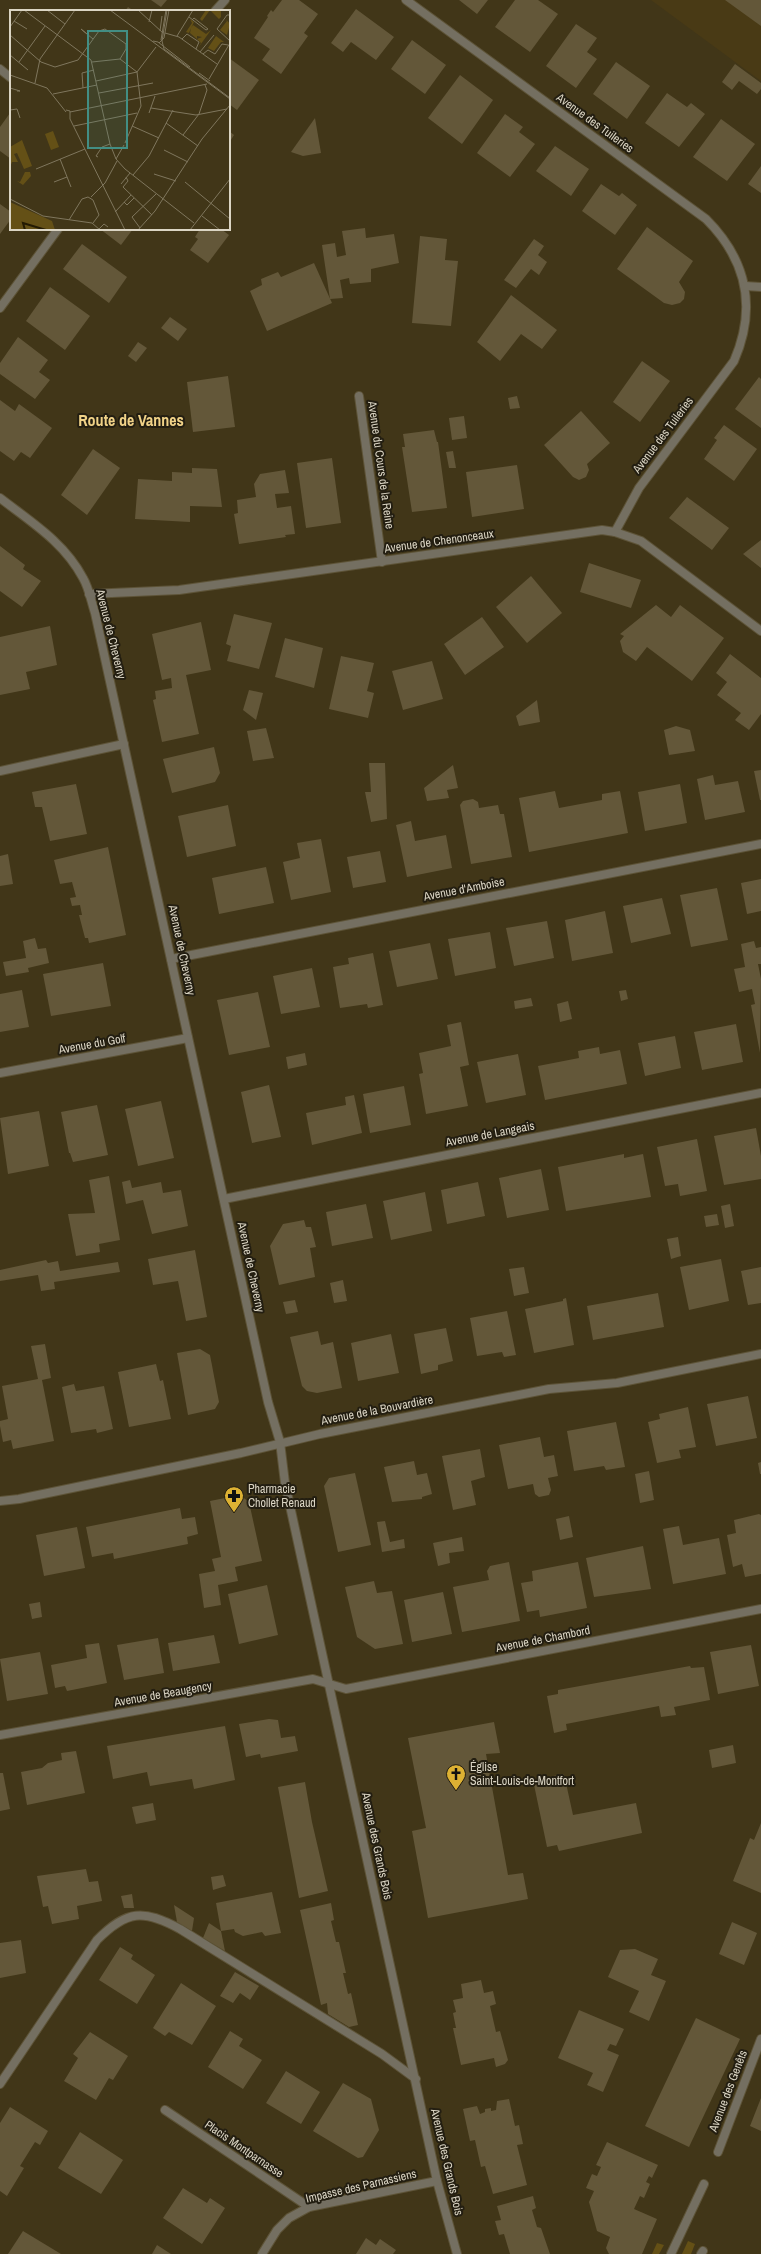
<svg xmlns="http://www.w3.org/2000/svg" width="761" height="2254" viewBox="0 0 761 2254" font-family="'Archivo Narrow',sans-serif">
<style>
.built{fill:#493a15}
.green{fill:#645016}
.building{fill:#635739}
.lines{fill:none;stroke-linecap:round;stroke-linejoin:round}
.lane-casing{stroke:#5d5337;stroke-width:10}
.street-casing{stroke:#5d5337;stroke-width:10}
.lane{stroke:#746f61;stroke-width:8}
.street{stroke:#746f61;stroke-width:8}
.labels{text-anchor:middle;stroke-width:4;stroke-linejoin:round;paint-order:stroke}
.street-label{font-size:12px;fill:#dbd5c4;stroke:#231e11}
.poi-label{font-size:12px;fill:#dbd5c4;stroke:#231e11;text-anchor:start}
.district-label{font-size:16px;font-weight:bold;fill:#f0d287;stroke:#231e11}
.inset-river{fill:none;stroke:#231a03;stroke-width:2}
.inset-road{fill:none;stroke:#7f765d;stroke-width:1}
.view{fill:#428e84;fill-opacity:0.15;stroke:#428e84;stroke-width:2}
.inset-edge{fill:none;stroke:#dbd5c4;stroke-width:2}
</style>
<rect width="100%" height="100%" fill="#413618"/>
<!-- built -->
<polygon class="built" points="651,0 761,0 761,81"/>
<!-- green -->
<g class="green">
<polygon points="688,2241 695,2244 691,2254 682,2254"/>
<polygon points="657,2243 664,2245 659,2254 652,2254"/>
</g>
<!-- building -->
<g class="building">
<polygon points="151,0 167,0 161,7"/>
<polygon points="282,0 299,0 318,14 304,33 308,36 281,74 262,60 270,49 254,38 268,17 267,16 271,10 273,12"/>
<polygon points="459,0 488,0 477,14"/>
<polygon points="515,0 538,0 558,14 530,52 495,27"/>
<polygon points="725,0 761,0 761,26"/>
<polygon points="128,7 134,11 125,11"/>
<polygon points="356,9 394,37 376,60 351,42 343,52 331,43"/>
<polygon points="576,24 597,38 587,52 597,59 576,88 546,66"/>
<polygon points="412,40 446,65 425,94 391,69"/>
<polygon points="229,58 259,80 237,110 229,104"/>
<polygon points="616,62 650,86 627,119 593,94"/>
<polygon points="735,64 761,83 761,89 757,94 739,81 732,90 722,82"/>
<polygon points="460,75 493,100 462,144 428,118"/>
<polygon points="667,93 687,107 691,103 705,114 679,147 645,123"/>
<polygon points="10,113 11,114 11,159 0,151 0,127"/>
<polygon points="505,114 523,127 519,132 535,144 510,177 477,153"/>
<polygon points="315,118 321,153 303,156 291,152"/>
<polygon points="721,119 755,144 727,181 693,157"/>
<polygon points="229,131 234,135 229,143"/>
<polygon points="555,146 589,169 571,196 536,171"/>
<polygon points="761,166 761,193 748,184"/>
<polygon points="601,184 619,196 622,193 637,205 615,235 582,211"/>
<polygon points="0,204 11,212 11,219 0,234"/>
<polygon points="647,227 693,261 679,282 685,292 684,299 680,303 672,305 664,303 617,269"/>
<polygon points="365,228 366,238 394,234 399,263 371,269 371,282 350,284 349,278 340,280 343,298 330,299 322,245 335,243 337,257 346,255 342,231"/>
<polygon points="100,229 133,229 121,245"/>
<polygon points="200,229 221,229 229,235 208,263 190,250 198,239 195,237"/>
<polygon points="420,236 447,239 445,260 458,261 451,326 412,323"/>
<polygon points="534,239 544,246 538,255 547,262 539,275 531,269 516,288 504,280"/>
<polygon points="82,244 127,277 109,303 63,269"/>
<polygon points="314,263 332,303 267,331 250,291 262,285 261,279 278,272 281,277"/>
<polygon points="50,287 90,316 65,350 26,321"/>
<polygon points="511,295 557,330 542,349 521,334 500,361 477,342"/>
<polygon points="170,317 187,329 178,341 161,328"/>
<polygon points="18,337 48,360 39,372 50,380 35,399 0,374 0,363"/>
<polygon points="138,342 147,348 136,362 128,356"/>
<polygon points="642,361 670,381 640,422 613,402"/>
<polygon points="228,376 235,427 193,432 187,382"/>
<polygon points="759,377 761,379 761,428 735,409"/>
<polygon points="517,396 520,408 510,409 508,398"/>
<polygon points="0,400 15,411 19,404 52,428 30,458 21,452 14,461 0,451"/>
<polygon points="581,411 610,443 587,464 589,470 586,477 579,480 573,477 544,445"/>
<polygon points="464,416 467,438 452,440 449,418"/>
<polygon points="724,425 757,449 734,481 704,459 717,440 714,438"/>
<polygon points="434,430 437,442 438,442 447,508 412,512 402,447 405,447 403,434"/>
<polygon points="93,449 120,468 87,515 61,495"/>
<polygon points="453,451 456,468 449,468 446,452"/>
<polygon points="332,458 341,523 306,528 297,463"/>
<polygon points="517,465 524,509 472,517 466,472"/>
<polygon points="192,468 217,469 222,507 190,506 190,522 135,519 138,479 172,481 172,472 192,473"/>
<polygon points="285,470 289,493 275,494 277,508 291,506 295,534 285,535 286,537 239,544 234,514 238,513 237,500 256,497 254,484 260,474"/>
<polygon points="687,497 729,528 712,550 669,518"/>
<polygon points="761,540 761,568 743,554"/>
<polygon points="0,546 25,565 23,569 41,581 22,607 0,591"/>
<polygon points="589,563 641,580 631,608 580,592"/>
<polygon points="531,576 562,613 527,643 496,607"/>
<polygon points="656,605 671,617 680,605 724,638 692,681 647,647 636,661 623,652 620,641 624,636 620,634"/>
<polygon points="234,614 272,623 259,669 227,661 231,646 226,644"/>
<polygon points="482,617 504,647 465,675 444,644"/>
<polygon points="201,622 211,670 186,675 199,734 162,742 153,700 156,699 155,691 172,688 171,678 162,680 152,634"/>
<polygon points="50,626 57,665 26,672 30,689 0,695 0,637"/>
<polygon points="285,638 323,648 314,688 275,677"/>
<polygon points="730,654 761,678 761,714 749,730 735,720 741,713 717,695 727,682 716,673"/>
<polygon points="341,656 374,663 367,691 374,693 368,718 329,709"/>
<polygon points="432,661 443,699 403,710 392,671"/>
<polygon points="249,690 263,693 256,720 243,710"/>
<polygon points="537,700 540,722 519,726 516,716"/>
<polygon points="676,726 690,730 695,751 669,755 664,730"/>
<polygon points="266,728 274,758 253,761 247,731"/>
<polygon points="214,747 220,773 215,782 172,793 163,759"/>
<polygon points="369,763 385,763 387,819 371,822 365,792 371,792"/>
<polygon points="453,765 458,788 447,790 449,798 427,801 424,788"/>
<polygon points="761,770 761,800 760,800 754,771"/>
<polygon points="713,775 715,785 738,781 745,812 705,820 697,779"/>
<polygon points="76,784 87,834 50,841 42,807 35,807 32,792"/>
<polygon points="680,784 687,823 645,831 638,792"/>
<polygon points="555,791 559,808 602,800 602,794 620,791 628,833 529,852 519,798"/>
<polygon points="473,799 478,802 479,808 498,805 500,814 504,814 512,857 471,864 460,805 463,801"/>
<polygon points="228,805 236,846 187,857 178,816"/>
<polygon points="411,821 415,841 446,835 452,868 407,877 396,825"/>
<polygon points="321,839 331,892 291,900 283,862 300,858 297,843"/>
<polygon points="108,847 126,935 89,943 88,938 85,938 79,915 82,915 80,905 72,906 70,898 76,897 72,882 60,884 54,860"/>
<polygon points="380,851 386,882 353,888 347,857"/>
<polygon points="8,854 13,884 0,886 0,856"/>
<polygon points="266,867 274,903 219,914 212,878"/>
<polygon points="761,879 761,911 747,914 741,883"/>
<polygon points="717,888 728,940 691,947 680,895"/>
<polygon points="662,898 671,934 631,943 623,906"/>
<polygon points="605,911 613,953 572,961 565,920"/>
<polygon points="547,921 554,958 514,966 506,928"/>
<polygon points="490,932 496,968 455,976 448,939"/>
<polygon points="35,938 38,949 46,948 49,963 28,968 29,972 6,976 3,962 26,958 23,941"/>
<polygon points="754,941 756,948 761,947 761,964 758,964 761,979 760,1053 751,1005 755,1004 752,989 739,992 734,969 745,967 741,944"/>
<polygon points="430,943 438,979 397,987 389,951"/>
<polygon points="373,953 383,1005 368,1008 367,1004 340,1008 333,967 349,964 348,958"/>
<polygon points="103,963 111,1006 51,1016 43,974"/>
<polygon points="312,968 320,1007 281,1014 273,976"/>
<polygon points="22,990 29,1027 0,1032 0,994"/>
<polygon points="626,990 628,999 621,1001 619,991"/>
<polygon points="258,992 270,1047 229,1055 217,1000"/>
<polygon points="531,998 533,1006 515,1009 514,1001"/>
<polygon points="568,1001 572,1019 560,1022 557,1004"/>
<polygon points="461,1022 469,1065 460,1067 468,1106 426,1114 419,1074 423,1073 419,1053 451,1046 447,1025"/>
<polygon points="736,1024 743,1062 702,1070 694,1032"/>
<polygon points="675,1036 681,1068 645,1076 638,1043"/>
<polygon points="599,1047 600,1054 620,1050 627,1084 545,1100 538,1066 579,1058 578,1051"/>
<polygon points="305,1053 307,1065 288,1069 286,1057"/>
<polygon points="518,1054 526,1095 486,1103 477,1062"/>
<polygon points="269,1085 281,1137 252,1143 241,1092"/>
<polygon points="404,1086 411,1125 370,1133 363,1094"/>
<polygon points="354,1095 362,1133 312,1145 306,1113 346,1105 345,1097"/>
<polygon points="161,1101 174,1158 138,1166 125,1109"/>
<polygon points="97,1105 108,1155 73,1162 70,1153 69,1153 61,1112"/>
<polygon points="39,1111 49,1166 8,1174 0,1118"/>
<polygon points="756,1128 761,1156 761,1179 724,1185 714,1136"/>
<polygon points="697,1139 707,1191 680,1196 678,1184 665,1186 657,1147"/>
<polygon points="624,1154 624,1158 643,1154 651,1197 566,1211 558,1167"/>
<polygon points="541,1169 549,1210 507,1218 499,1178"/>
<polygon points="109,1176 120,1240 99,1244 100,1252 76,1256 68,1214 95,1213 89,1180"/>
<polygon points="130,1180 132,1188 161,1182 163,1193 181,1190 188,1226 152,1234 143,1200 126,1204 122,1182"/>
<polygon points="478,1182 485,1216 447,1224 441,1190"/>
<polygon points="425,1192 432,1231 391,1240 383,1201"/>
<polygon points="366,1204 373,1238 332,1246 326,1212"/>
<polygon points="730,1204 734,1226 725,1228 721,1206"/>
<polygon points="717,1214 719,1225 706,1227 704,1216"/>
<polygon points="304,1220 306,1227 311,1227 316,1247 310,1248 315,1277 279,1285 270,1246 283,1224"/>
<polygon points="678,1237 681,1256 671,1259 667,1239"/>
<polygon points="195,1250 207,1317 186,1321 178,1281 153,1285 148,1259"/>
<polygon points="721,1259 729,1301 689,1310 680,1267"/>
<polygon points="46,1260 48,1263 58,1261 60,1271 118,1262 120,1272 54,1282 55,1289 41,1291 38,1275 0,1281 0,1270"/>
<polygon points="524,1267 529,1293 514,1296 509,1269"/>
<polygon points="761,1267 761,1303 748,1305 741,1271"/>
<polygon points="343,1280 347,1301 334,1303 330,1283"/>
<polygon points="658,1293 664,1327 593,1340 587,1306"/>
<polygon points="566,1298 574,1345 534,1353 525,1309 563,1301 563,1299"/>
<polygon points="295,1300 298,1312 286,1314 283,1302"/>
<polygon points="507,1311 516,1355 504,1357 502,1352 477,1356 470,1318"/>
<polygon points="446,1328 453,1361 438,1365 438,1370 421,1374 414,1334"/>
<polygon points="318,1331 321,1345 333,1342 342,1388 317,1393 307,1391 302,1386 290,1337"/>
<polygon points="391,1334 399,1373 358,1381 351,1343"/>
<polygon points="45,1344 51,1378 42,1380 54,1441 13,1449 11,1440 3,1442 0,1426 0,1421 8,1419 2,1386 38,1379 31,1346"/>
<polygon points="200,1349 210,1355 219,1402 215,1409 188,1415 177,1353"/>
<polygon points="156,1364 160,1381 163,1380 171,1419 129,1427 118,1372"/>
<polygon points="74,1384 76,1391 104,1386 113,1429 97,1433 96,1429 71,1433 62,1387"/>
<polygon points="748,1396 757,1438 716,1446 707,1404"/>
<polygon points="688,1407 696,1447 679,1450 681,1458 657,1463 648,1422 660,1419 659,1414"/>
<polygon points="616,1422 625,1467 606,1470 604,1466 574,1471 567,1431"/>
<polygon points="540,1437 544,1457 554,1455 558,1476 548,1478 551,1490 549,1495 539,1497 535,1494 533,1484 508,1489 499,1445"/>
<polygon points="480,1449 485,1477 471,1481 476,1505 453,1510 442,1456"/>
<polygon points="414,1461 417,1475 427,1473 432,1494 422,1497 422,1499 392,1502 384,1467"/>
<polygon points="761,1462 761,1474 760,1474 758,1463"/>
<polygon points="649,1471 654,1500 640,1503 635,1474"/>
<polygon points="355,1473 371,1545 338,1552 324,1486 329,1478"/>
<polygon points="240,1495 249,1502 262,1561 235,1567 238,1581 218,1585 221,1605 204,1608 199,1574 215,1571 212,1559 221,1557 210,1501"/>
<polygon points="180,1508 182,1519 195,1517 198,1534 187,1537 188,1544 114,1559 113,1553 92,1557 86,1527"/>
<polygon points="759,1514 761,1515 761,1574 745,1577 742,1564 733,1567 727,1535 736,1533 734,1520"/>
<polygon points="569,1516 573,1537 560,1540 556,1519"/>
<polygon points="385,1521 390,1542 404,1539 405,1548 382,1552 377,1522"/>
<polygon points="679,1526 683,1545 719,1538 726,1574 673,1584 663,1529"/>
<polygon points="77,1527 85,1568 44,1576 36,1535"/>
<polygon points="462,1537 464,1551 449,1553 450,1563 438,1566 433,1543"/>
<polygon points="643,1546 651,1589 594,1597 586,1558"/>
<polygon points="509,1562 520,1621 462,1632 453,1587 489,1580 487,1571 490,1566"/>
<polygon points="578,1562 587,1608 540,1617 539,1610 527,1612 521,1583 533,1581 532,1571"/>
<polygon points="374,1581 377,1593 392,1591 403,1644 375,1649 357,1637 345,1587"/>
<polygon points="267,1585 278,1635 239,1644 228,1594"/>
<polygon points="443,1592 452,1634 412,1642 404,1600"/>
<polygon points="40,1602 42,1617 32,1619 29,1604"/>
<polygon points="214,1635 220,1663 173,1671 168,1643"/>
<polygon points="158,1638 164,1673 124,1680 117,1645"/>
<polygon points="99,1643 107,1683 67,1691 65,1686 55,1688 51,1665 87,1658 85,1645"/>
<polygon points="751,1645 759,1686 718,1694 710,1652"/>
<polygon points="40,1652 48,1694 7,1701 0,1659"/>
<polygon points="690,1666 691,1668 704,1667 710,1700 674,1707 676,1715 661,1717 659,1706 566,1724 567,1730 554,1733 547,1696 558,1694 558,1690"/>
<polygon points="269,1719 278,1720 281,1738 295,1736 298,1751 261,1758 260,1754 246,1757 239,1724"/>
<polygon points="494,1722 500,1753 486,1754 508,1875 523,1873 528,1899 428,1918 412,1831 426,1828 408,1738"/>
<polygon points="225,1726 235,1780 194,1789 192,1779 150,1786 147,1772 113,1779 107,1746"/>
<polygon points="733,1745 736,1763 712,1768 709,1750"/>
<polygon points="76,1751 85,1793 27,1805 21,1772 42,1768 48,1763 62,1760 61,1753"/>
<polygon points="0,1773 3,1773 10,1809 0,1811"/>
<polygon points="564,1774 573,1815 636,1803 642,1833 559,1851 557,1845 547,1847 533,1780"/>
<polygon points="305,1782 312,1822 328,1891 299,1898 278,1787"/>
<polygon points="153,1803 156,1820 136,1824 132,1807"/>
<polygon points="761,1823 761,1893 733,1881 750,1838 754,1840"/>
<polygon points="86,1869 89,1882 98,1881 102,1901 77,1906 79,1919 52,1924 48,1906 43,1907 37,1876"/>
<polygon points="223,1875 226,1886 213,1890 211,1877"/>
<polygon points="272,1892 281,1933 265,1936 262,1932 243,1936 235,1932 234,1929 221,1931 216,1903"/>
<polygon points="132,1894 134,1908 124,1908 121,1896"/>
<polygon points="331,1903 334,1920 331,1921 336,1942 339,1942 346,1973 343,1973 348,1994 351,1993 358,2025 349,2027 328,2014 327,2003 321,2005 300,1910"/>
<polygon points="174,1905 194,1918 192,1931 177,1922"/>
<polygon points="732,1922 757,1933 744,1965 719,1954"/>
<polygon points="209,1923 221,1931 225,1951 203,1938"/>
<polygon points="21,1940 26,1973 0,1978 0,1943"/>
<polygon points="120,1947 133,1955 131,1959 155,1975 137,2004 99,1980"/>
<polygon points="635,1949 658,1959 651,1975 666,1981 649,2021 629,2012 639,1991 608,1977 620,1950"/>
<polygon points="235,1972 259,1986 250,2000 240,1993 233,2003 220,1996"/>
<polygon points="481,1980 484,1993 493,1991 496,2004 490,2006 496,2032 500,2031 508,2060 505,2064 496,2067 494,2058 461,2065 453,2028 456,2028 453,2013 456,2012 453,2000 463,1998 461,1984"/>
<polygon points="181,1983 216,2006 192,2045 169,2032 165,2036 153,2028"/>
<polygon points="579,2010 624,2029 616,2046 610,2044 607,2050 619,2055 603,2092 587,2085 593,2073 558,2058"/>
<polygon points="696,2018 740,2039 689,2147 645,2126"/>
<polygon points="230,2031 243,2039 239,2046 262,2060 243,2089 208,2067"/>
<polygon points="90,2032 128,2056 113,2080 109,2078 96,2100 64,2081 78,2058 73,2054"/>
<polygon points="286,2071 320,2092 301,2124 266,2103"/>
<polygon points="343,2083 371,2099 379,2130 363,2157 358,2158 313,2131"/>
<polygon points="761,2098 761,2131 750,2126"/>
<polygon points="509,2099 515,2126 519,2125 523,2144 517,2145 527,2185 493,2194 485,2166 481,2167 475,2140 470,2141 463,2109 477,2106 480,2114 485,2112 485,2109 491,2108 491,2111 496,2110 497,2101"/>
<polygon points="10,2107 48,2131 40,2145 35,2142 20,2166 24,2168 7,2196 0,2191 0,2123"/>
<polygon points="80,2132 123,2160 101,2194 58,2168"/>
<polygon points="607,2142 658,2165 652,2178 649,2176 646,2182 650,2184 644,2198 640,2196 634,2209 657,2219 642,2254 609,2254 606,2248 610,2237 597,2231 589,2202 594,2191 586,2188 592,2174 597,2176 601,2167 596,2165"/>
<polygon points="183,2188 207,2203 210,2198 225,2208 202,2244 163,2218"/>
<polygon points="533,2196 536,2208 532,2210 537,2227 541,2228 550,2254 510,2254 504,2234 499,2235 495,2221 501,2220 497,2206"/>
<polygon points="23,2231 61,2254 8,2254"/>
<polygon points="366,2238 376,2245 380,2239 396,2250 393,2254 356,2254"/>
<polygon points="157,2245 171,2254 152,2254"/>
</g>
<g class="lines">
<!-- lane casing -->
<g class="lane-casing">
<g id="lane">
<path d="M0 2084 97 1940C127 1910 143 1909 180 1929L382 2054 416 2079"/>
<polyline points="701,2254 703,2251"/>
</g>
</g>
<!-- street casing -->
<g class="street-casing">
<g id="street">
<path d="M406 0 706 219C747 260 757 308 734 361L639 488 615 532"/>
<polyline points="215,11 225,0"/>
<polyline points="0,69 11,78"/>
<polyline points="745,286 761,287"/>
<polyline points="0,308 58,229"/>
<polyline points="359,396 382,562"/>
<path d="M0 498C31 522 64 542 83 578 89 588 91 601 95 613L268 1402 280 1442 285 1483 437 2181 457 2254"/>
<polyline points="89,594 179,590 602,530 615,532 641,541 761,631"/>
<polyline points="0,771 124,744"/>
<polyline points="171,959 761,844"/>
<polyline points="0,1073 188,1038"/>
<polyline points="224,1199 761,1093"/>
<polyline points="0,1501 19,1499 241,1453 320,1434 549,1389 617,1383 761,1354"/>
<polyline points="0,1735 313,1679 346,1689 761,1609"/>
<polyline points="165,2110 309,2207"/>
<polyline points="718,2152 761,2039"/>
<polyline points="262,2254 277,2230 289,2218 309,2207 437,2181"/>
<polyline points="671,2254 704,2184"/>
</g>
</g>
<!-- lane -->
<use href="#lane" class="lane"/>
<!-- street -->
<use href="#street" class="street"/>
</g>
<!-- icons -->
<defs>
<g id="pharmacy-pin" transform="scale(1)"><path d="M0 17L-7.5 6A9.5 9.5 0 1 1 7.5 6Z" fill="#ddb133" stroke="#231e11"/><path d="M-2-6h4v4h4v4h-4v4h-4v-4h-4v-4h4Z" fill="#111"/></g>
<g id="church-pin" transform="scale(1)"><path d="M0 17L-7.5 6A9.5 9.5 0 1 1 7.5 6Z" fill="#ddb133" stroke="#231e11"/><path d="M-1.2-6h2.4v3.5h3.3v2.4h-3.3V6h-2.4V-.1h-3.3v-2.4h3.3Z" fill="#111"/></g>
</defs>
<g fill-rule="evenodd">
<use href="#pharmacy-pin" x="234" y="1496"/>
<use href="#church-pin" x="456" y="1774"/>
</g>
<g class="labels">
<!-- street labels -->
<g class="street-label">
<text transform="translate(595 123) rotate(36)" y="4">Avenue des Tuileries</text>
<text transform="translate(663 435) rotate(-53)" y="4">Avenue des Tuileries</text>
<text transform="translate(381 465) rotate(82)" y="4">Avenue du Cours de la Reine</text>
<text transform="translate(439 541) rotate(-8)" y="4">Avenue de Chenonceaux</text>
<text transform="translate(111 634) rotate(76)" y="4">Avenue de Cheverny</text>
<text transform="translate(464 889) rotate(-11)" y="4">Avenue d'Amboise</text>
<text transform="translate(182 950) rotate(78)" y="4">Avenue de Cheverny</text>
<text transform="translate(92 1044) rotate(-10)" y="4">Avenue du Golf</text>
<text transform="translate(490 1134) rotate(-11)" y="4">Avenue de Langeais</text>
<text transform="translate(251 1267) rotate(78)" y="4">Avenue de Cheverny</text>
<text transform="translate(377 1410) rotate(-11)" y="4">Avenue de la Bouvardière</text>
<text transform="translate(543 1639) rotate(-11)" y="4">Avenue de Chambord</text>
<text transform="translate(163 1694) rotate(-10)" y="4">Avenue de Beaugency</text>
<text transform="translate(377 1846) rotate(78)" y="4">Avenue des Grands Bois</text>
<text transform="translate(728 2091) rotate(-69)" y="4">Avenue des Genêts</text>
<text transform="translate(244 2149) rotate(34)" y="4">Placis Montparnasse</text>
<text transform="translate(447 2162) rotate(77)" y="4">Avenue des Grands Bois</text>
<text transform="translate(361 2186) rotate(-13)" y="4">Impasse des Parnassiens</text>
</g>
<!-- poi labels -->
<g class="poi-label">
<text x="248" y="1493">Pharmacie<tspan x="248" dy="14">Chollet Renaud</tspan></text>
<text x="470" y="1771">Église<tspan x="470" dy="14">Saint-Louis-de-Montfort</tspan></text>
</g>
<!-- district labels -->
<g class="district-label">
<text x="131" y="426">Route de Vannes</text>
</g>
</g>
<!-- overview -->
<g transform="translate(10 10)">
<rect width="220" height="220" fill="#413618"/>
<path d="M196 0H211V7L209 9 200 0 192 11 190 9ZM215 8 220 14 217 25 210 20 217 11ZM180 9 184 12 181 18 183 15 196 24 201 20 188 38 191 33 187 29 192 27 187 26V29L180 23 181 18 179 23 176 22 182 13ZM206 26 214 32H211L204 41 198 38ZM43 121 49 137 41 140 35 124ZM12 130 22 156 14 159 7 143 4 144 8 152H2L0 157V137ZM15 162H20L21 166 13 175 7 171 10 172ZM0 192 42 211 45 220H0Z" fill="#645016"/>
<path class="inset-river" d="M15 220 13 213 36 220"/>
<path class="inset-road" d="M14 0 81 50 100 134 106 149 115 159 184 213M37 0 55 14M100 0 220 89M128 0 153 23M157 0 152 31 154 39 220 88M220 5H217L207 19 220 31M179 7 196 20 198 19 184 8 182 10M4 11 17 19M139 12 142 0M0 17 12 0M150 21 152 6M155 23 169 27 207 54M77 24 71 19 83 29M0 25 31 52 45 57 68 50 89 21 95 19 116 34V39L110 49M167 26 183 0M172 29 177 24 189 32 186 39M151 30 156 0M143 31 148 32 180 57M149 33 154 28 159 0M190 42 204 25M193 44 198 40 205 44 212 34 218 35M0 45 18 60M9 52 35 16M82 52 110 49 127 62M189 63 200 71M0 65 37 78 56 102M199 69 220 33M86 71 127 62M25 73 30 49 65 0M0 78 10 81H7M73 78 72 63 84 60M89 83 143 73M43 84 87 75M141 98 186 105 217 99M0 100 7 99 10 108M56 100 60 101V109L115 220M60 102 197 74M139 103 145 86M156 113 188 136M64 116 127 103M122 116 149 128M173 125 189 104 197 80 195 75M115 133 131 96 127 62 146 37M154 140 178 152M88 147 86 146 92 137 100 134M50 149 61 177M106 149 114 135M26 159 75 139M144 164 166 171M123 165 139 146 163 100M116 167 118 171 113 177 142 205M44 172 57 167M175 172 220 209M111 174 120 163M81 187 95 173 107 151M0 189 33 206 82 213 90 220M114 192 117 195 124 188M105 202 121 185M192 206 210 220M59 210 72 189 78 187 83 190 89 205 83 213M130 218 122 207 146 184M89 219 94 214 98 217M128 220 145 201 192 129 220 95M180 220 220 169"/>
<path class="view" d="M78 21H117V138H78Z"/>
<rect width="220" height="220" class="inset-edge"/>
</g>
</svg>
